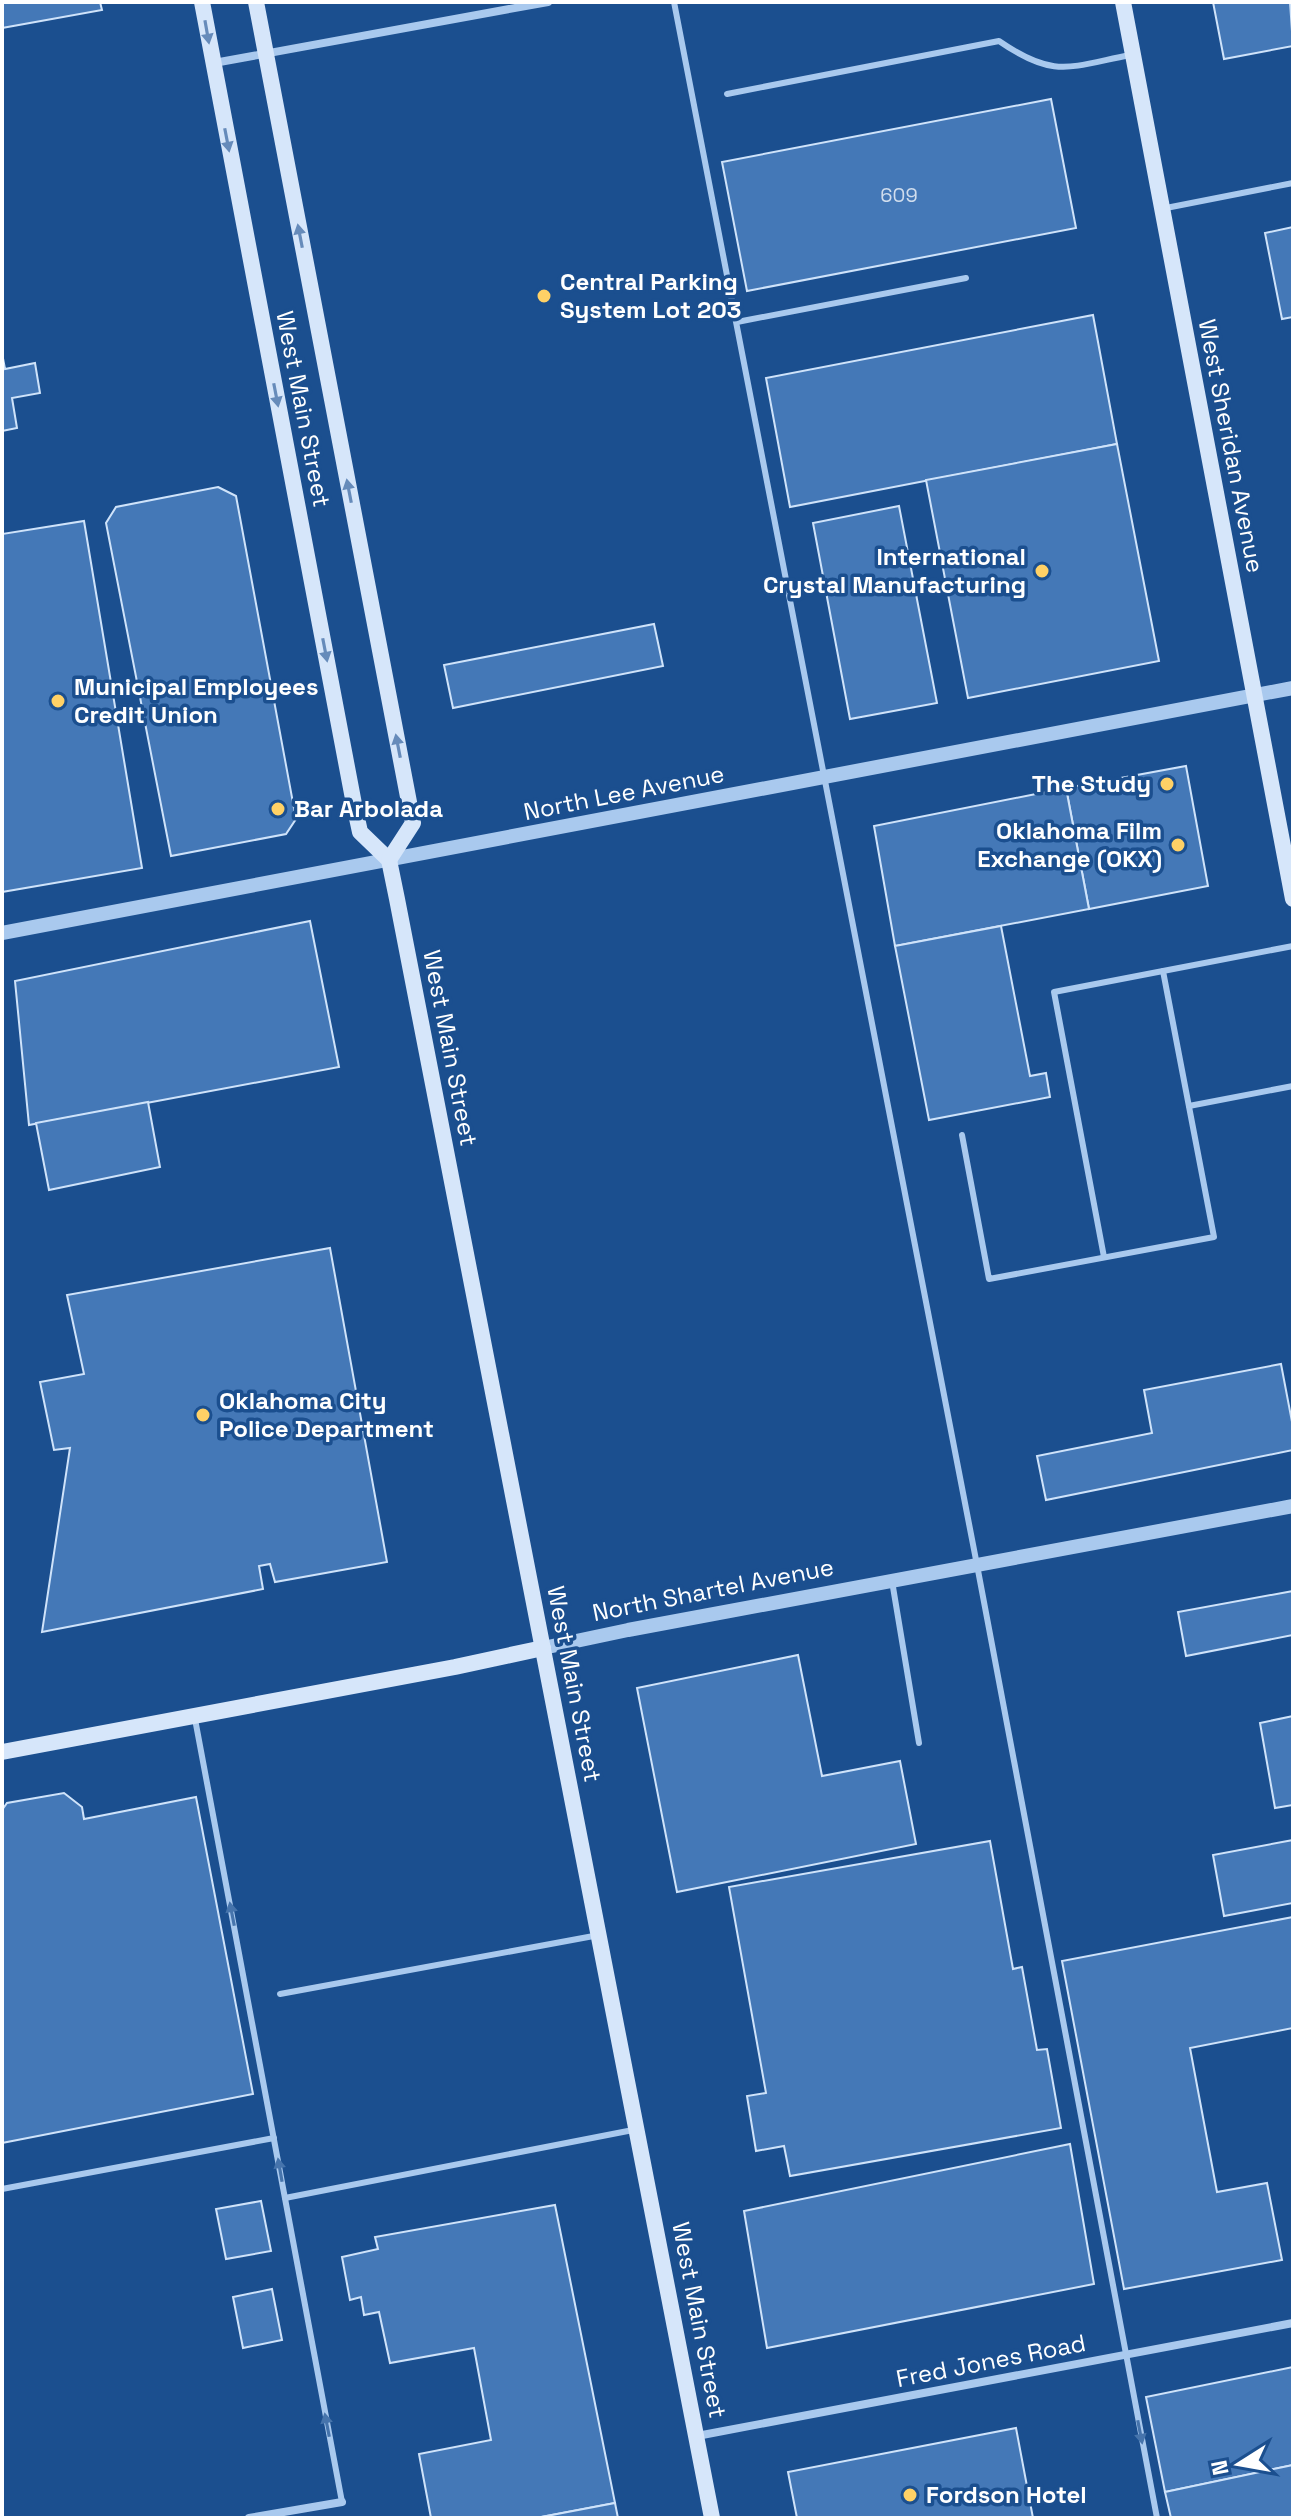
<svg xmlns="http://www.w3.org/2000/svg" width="1295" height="2520" viewBox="0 0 1295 2520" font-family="'Space Grotesk',sans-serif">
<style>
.building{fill:#4478b7;stroke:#cfe3fa;stroke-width:2}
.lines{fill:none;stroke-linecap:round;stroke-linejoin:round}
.service{stroke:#a9c9ee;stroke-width:6}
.minor{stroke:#a9c9ee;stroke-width:8}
.tertiary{stroke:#a9c9ee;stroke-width:14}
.secondary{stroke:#d6e6fa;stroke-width:16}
.oneway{fill:#668bba}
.oneway2{fill:#4674ac}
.poi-dot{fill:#ffd166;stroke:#1b4f8f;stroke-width:3}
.labels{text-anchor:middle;stroke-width:7;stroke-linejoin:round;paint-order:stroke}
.number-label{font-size:20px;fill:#d0dded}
.poi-label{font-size:24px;font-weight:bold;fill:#fff;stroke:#1b4f8f;text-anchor:start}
.street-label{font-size:24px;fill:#fff;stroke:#1b4f8f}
</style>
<rect width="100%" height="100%" fill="#1b4f8f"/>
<!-- building -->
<g class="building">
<polygon points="2,2 100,2 102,10 2,28"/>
<polygon points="1213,2 1290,2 1293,46 1224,59"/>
<polygon points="1051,99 1076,228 747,291 722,162"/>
<polygon points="1293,227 1293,317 1282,319 1265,233"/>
<polygon points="1093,315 1117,444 790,507 766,378"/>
<polygon points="2,353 5,369 35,363 40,393 12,398 17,428 2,431"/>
<polygon points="1117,444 1159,661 968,698 926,480"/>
<polygon points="218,487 236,496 296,819 286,834 171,856 106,523 116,507"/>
<polygon points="899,506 937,703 850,719 813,523"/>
<polygon points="84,521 142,868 2,892 2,534"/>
<polygon points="654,624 663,666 453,708 444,665"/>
<polygon points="1186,766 1208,886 1089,909 1066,788"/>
<polygon points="1066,788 1089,909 895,946 874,826"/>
<polygon points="310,921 339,1067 29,1125 15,981"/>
<polygon points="1001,926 1030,1076 1046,1073 1050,1097 929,1120 895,946"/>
<polygon points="148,1102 160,1167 49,1190 36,1123"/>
<polygon points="330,1248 387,1562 275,1582 270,1564 259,1566 263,1589 42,1632 70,1448 54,1450 40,1382 84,1374 67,1295"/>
<polygon points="1281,1364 1293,1427 1293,1450 1046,1500 1037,1456 1152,1433 1144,1390"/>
<polygon points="1293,1591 1293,1635 1186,1656 1178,1612"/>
<polygon points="798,1655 822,1776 900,1761 916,1844 677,1892 637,1688"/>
<polygon points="1293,1716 1293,1805 1275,1808 1260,1723"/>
<polygon points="64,1793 82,1807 84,1819 196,1797 253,2094 2,2143 2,1810 7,1803"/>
<polygon points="1293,1840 1293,1903 1224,1916 1213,1855"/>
<polygon points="990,1841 1013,1969 1022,1967 1037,2050 1047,2049 1061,2128 790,2176 784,2146 756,2151 747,2096 766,2093 729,1887"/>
<polygon points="1293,1917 1293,2028 1190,2048 1217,2192 1267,2183 1282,2260 1124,2289 1062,1961"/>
<polygon points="1070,2144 1094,2284 767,2348 744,2211"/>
<polygon points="261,2201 271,2251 226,2259 216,2209"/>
<polygon points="555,2205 615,2503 536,2518 431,2518 419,2454 491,2440 474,2348 390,2363 379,2312 364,2315 361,2297 350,2300 342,2257 378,2249 375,2237"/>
<polygon points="272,2289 282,2340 243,2348 233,2297"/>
<polygon points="1293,2367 1293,2465 1165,2492 1146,2397"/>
<polygon points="1016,2428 1033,2518 797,2518 788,2472"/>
<polygon points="1293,2465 1293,2518 1171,2518 1165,2492"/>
<polygon points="615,2503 618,2518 536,2518"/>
</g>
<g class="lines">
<!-- service -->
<g class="service">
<polyline points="674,2 977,1565 1157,2518"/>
<path d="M727 94 999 41C1054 79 1069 67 1130 55"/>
<polyline points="1166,208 1293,183"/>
<polyline points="737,322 966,278"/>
<polyline points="1189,1106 1293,1086"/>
<polyline points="962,1135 989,1279 1214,1237 1163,971 1293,946"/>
<polyline points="1104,1257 1054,992 1163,971"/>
<polyline points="892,1581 919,1743"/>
<polyline points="195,1719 342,2502"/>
<polyline points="280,1994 599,1935"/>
<polyline points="2,2189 274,2138"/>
<polyline points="285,2198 633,2130"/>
</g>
<!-- minor -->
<g class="minor">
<polyline points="214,63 548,2"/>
<polyline points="697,2436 1293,2323"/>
<polyline points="249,2518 342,2502"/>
</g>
<!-- tertiary -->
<g class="tertiary">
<polyline points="2,933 1293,688"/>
<polyline points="543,1648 628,1630 1293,1506"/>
</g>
<!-- secondary -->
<g class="secondary">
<polyline points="202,2 354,804 360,832 389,860 397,899 712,2518"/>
<polyline points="256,2 413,823 389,860"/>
<polyline points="1123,2 1293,899"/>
<polyline points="2,1752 455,1667 543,1648"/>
</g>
</g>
<!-- one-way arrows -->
<defs><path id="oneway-solid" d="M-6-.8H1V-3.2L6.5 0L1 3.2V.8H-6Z" transform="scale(2)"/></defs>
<g class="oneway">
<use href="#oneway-solid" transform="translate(207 32) rotate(80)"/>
<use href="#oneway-solid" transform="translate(227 140) rotate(79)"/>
<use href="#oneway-solid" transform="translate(300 236) rotate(-101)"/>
<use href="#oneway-solid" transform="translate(276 395) rotate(79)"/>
<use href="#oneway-solid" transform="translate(349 491) rotate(-101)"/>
<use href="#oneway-solid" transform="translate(325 650) rotate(79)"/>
<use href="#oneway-solid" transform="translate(398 746) rotate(-101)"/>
</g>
<g class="oneway2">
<use href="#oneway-solid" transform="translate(232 1914) rotate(-101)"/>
<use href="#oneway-solid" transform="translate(280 2170) rotate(-100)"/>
<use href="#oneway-solid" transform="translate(327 2425) rotate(-101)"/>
<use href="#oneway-solid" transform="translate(1140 2432) rotate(79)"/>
</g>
<!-- markers -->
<g class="poi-dot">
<circle cx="544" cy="296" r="8"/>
<circle cx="1042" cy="571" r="8"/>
<circle cx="58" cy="701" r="8"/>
<circle cx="1167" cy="784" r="8"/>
<circle cx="278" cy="809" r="8"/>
<circle cx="1178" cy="845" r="8"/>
<circle cx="203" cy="1415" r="8"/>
<circle cx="910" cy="2495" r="8"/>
</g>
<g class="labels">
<!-- number labels -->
<g class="number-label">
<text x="899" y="202">609</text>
</g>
<!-- poi labels -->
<g class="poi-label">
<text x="560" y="290">Central Parking<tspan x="560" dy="28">System Lot 203</tspan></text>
<text x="1026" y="565" text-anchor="end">International<tspan x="1026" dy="28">Crystal Manufacturing</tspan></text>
<text x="74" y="695">Municipal Employees<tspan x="74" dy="28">Credit Union</tspan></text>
<text x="1151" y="792" text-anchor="end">The Study</text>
<text x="294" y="817">Bar Arbolada</text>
<text x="1162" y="839" text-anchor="end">Oklahoma Film<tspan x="1162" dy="28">Exchange (OKX)</tspan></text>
<text x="219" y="1409">Oklahoma City<tspan x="219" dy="28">Police Department</tspan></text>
<text x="926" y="2503">Fordson Hotel</text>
</g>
<!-- street labels -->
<g class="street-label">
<text transform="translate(303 409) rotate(79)" y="8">West Main Street</text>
<text transform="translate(1231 446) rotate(79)" y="8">West Sheridan Avenue</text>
<text transform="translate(624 793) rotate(-11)" y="8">North Lee Avenue</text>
<text transform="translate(450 1048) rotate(79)" y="8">West Main Street</text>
<text transform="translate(713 1590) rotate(-11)" y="8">North Shartel Avenue</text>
<text transform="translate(574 1684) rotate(79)" y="8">West Main Street</text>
<text transform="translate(699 2320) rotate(79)" y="8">West Main Street</text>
<text transform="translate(991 2361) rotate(-11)" y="8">Fred Jones Road</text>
</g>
</g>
<!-- border -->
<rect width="1295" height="2520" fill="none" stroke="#ffffff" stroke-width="8"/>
<!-- north arrow -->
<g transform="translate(1239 2464) rotate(259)" stroke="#1b4f8f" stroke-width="6" paint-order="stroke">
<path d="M0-6L14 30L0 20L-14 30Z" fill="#ffffff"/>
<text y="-12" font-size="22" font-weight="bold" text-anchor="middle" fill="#ffffff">N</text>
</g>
</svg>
